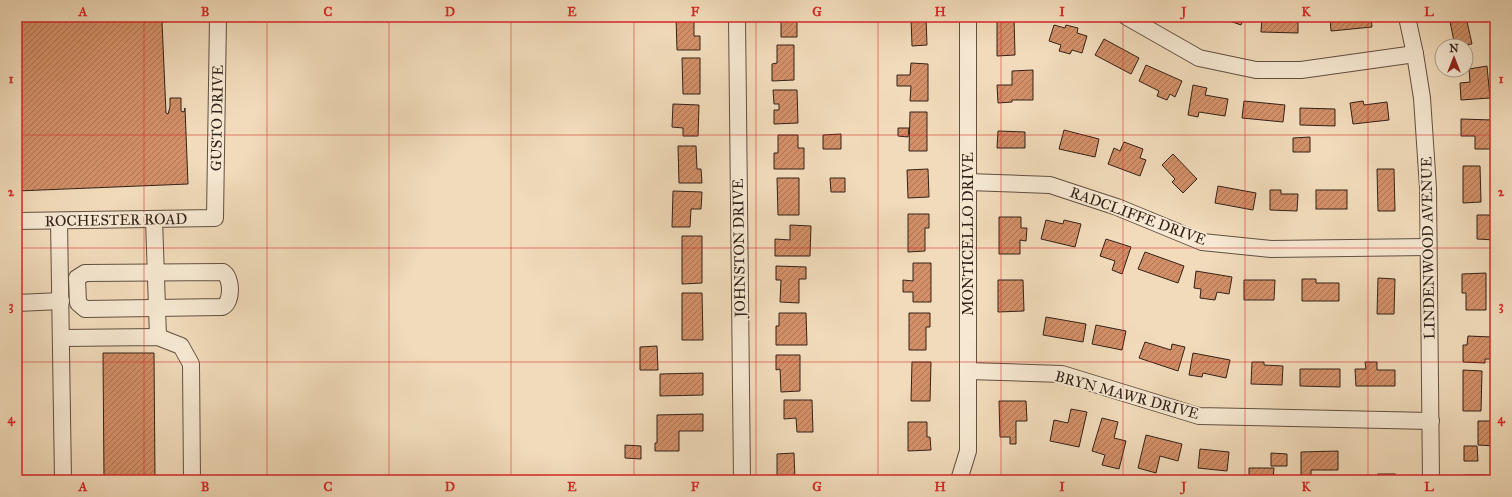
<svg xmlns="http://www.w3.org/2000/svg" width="1512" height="497" viewBox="0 0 1512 497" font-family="'IM FELL Great Primer',serif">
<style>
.building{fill:url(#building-hatch);stroke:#332219}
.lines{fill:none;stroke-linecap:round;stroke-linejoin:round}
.minor-casing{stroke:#625041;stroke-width:18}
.minor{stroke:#f6e8d2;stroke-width:16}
.grid{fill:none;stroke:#d62828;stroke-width:1;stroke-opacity:0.55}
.labels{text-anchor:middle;stroke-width:3.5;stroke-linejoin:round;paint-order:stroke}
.street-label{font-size:15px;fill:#332219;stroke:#f6e8d2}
.neatline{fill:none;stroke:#d62828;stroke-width:1.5}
.grid-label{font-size:13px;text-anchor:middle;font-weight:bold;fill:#d62828}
</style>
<defs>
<pattern id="building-hatch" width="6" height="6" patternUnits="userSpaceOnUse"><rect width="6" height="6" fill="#d39068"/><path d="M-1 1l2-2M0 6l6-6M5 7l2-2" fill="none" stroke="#ac7555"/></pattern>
</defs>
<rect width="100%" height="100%" fill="#f1dbba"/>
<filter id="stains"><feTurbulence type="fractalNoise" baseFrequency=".005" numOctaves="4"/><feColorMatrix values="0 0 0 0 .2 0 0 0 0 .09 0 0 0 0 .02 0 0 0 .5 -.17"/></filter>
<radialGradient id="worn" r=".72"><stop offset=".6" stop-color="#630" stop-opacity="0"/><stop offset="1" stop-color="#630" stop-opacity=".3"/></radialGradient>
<!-- building -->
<g class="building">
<polygon points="17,17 180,17 179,21 162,22 166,113 168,114 170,107 170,98 181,98 181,111 184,112 185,108 188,184 17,191"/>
<polygon points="676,17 694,17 694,36 700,36 700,50 677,50"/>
<polygon points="770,17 797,17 797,37 781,37 781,19 770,19"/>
<polygon points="911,17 926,17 927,45 912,46"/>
<polygon points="997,17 1014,17 1015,55 997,56"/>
<polygon points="1218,17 1244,17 1241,25"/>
<polygon points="1262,17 1298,17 1298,33 1261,32"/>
<polygon points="1330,17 1371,17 1372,27 1331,31"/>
<polygon points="1449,17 1466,17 1472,44 1455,46"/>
<polygon points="1054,25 1065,28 1066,25 1078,28 1077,33 1087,36 1082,53 1072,50 1070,54 1059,51 1061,45 1049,41"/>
<polygon points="1104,39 1139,58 1131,74 1095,55"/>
<polygon points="777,45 794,45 794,80 772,81 772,64 777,63"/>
<polygon points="682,58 700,58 700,94 683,94"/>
<polygon points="911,63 928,64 928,101 910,101 911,86 897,86 897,75 910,75"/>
<polygon points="1146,65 1182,81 1175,97 1170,94 1167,100 1157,96 1159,91 1139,81"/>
<polygon points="1487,66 1490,98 1461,100 1460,83 1470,82 1469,69"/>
<polygon points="1033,70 1033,100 1012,100 1012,102 998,103 997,85 1012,85 1012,71"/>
<polygon points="1193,85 1207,88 1205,95 1228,99 1225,116 1199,112 1198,117 1188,115"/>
<polygon points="773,90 797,90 798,123 774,124 774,110 779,110 779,104 774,104"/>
<polygon points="1244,101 1285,105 1283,122 1242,118"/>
<polygon points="1363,101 1364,105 1387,102 1389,120 1353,124 1350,103"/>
<polygon points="673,104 699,105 698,136 683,136 683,128 672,127"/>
<polygon points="1300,108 1335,109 1335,126 1300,125"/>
<polygon points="910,112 927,112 927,151 909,151"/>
<polygon points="1461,119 1492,120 1492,149 1475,149 1475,136 1461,136"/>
<polygon points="898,128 909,128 908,137 898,136"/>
<polygon points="1064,130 1099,139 1095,157 1059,149"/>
<polygon points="998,131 1025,132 1025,148 997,148"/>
<polygon points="841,134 841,149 823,149 823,135"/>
<polygon points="778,135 798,135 798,148 804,148 804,169 774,169 774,153 778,153"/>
<polygon points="1310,137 1310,152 1293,152 1293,138"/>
<polygon points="1124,142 1143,149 1140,158 1146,160 1140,176 1108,164 1114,148 1120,151"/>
<polygon points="678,146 696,146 697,169 701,169 702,183 679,183"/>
<polygon points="1173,154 1197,179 1183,193 1172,182 1175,179 1162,165"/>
<polygon points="1463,166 1480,166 1481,202 1463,203"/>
<polygon points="928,169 929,197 908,198 907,170"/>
<polygon points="1377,169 1394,169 1395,211 1378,211"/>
<polygon points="777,178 799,178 799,215 778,215"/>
<polygon points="830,178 845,178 845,192 831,192"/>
<polygon points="1218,186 1256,193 1253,210 1215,203"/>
<polygon points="1270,190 1281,190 1281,194 1298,194 1297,211 1270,210"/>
<rect x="1316" y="190" width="31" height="19"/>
<polygon points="673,191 702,192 701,209 691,209 690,227 672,227"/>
<polygon points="908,214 929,214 929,228 925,228 925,251 908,252"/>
<polygon points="1477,215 1495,215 1495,240 1477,239"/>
<polygon points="999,217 1021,217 1021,228 1027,228 1026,241 1020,240 1020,254 999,254"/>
<polygon points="1046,220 1063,224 1064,220 1081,224 1075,247 1041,239"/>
<polygon points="790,225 811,226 810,256 775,256 775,239 790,240"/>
<polygon points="682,236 702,236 702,283 682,284"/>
<polygon points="1106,239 1131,247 1122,274 1112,270 1115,261 1100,256"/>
<polygon points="1145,252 1184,266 1178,283 1138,269"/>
<polygon points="913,263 931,263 931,302 913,302 913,292 903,292 903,280 913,281"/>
<polygon points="776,266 806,267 806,279 799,279 799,303 780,302 781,280 776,280"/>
<polygon points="1196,271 1232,277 1229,294 1217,292 1215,300 1200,298 1201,289 1194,288"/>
<polygon points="1486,273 1486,310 1466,310 1466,293 1462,293 1462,274"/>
<polygon points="1378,278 1395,279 1394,314 1377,314"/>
<polygon points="1302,279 1316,279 1316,283 1339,283 1339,301 1302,301"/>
<polygon points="998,280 1023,280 1024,311 998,312"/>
<polygon points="1244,280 1275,280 1274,300 1244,300"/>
<polygon points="682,293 702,293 703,340 682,340"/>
<polygon points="779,313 806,313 807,345 776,345 776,326 779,326"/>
<polygon points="909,313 930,313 930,327 926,327 926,350 909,350"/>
<polygon points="1046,317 1086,324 1083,342 1043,335"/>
<polygon points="1096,325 1126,331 1122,350 1092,344"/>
<polygon points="1468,336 1491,337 1491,359 1485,359 1485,363 1463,362 1463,345 1467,345"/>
<polygon points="1145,342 1171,350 1172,344 1185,347 1178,371 1139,358"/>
<polygon points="657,346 658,370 640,370 640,347"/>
<polygon points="103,353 154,353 155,480 104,480"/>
<polygon points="1193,353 1230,360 1226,378 1203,373 1202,377 1189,375"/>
<polygon points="776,355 800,355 800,391 781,392 780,369 776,370"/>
<polygon points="912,362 931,362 930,401 911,401"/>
<polygon points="1252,362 1264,362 1264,365 1283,366 1282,385 1251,384"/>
<polygon points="1365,362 1377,362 1377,370 1395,370 1395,386 1356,386 1355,369 1366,369"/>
<polygon points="1300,369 1340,369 1340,387 1300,386"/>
<polygon points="1463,370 1482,371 1481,411 1463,411"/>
<polygon points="703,373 703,395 660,396 660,374"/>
<polygon points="784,400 812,400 813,432 797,432 796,418 784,419"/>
<polygon points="999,401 1026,401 1027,421 1016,421 1016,444 1010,444 1010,437 1000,437"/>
<polygon points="1071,409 1087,412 1079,447 1050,441 1054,420 1068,423"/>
<polygon points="703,414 703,431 679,431 679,451 655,451 655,443 657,443 657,415"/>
<polygon points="1102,418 1118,422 1114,438 1126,441 1119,469 1102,465 1105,455 1092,451"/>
<polygon points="1478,421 1495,421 1495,446 1478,445"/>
<polygon points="908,422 927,422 927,437 930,437 931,450 908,451"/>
<polygon points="1146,435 1182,444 1178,461 1160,456 1156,473 1138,468"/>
<polygon points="625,445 641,446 641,459 625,458"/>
<polygon points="1464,446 1477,446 1478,461 1464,461"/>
<polygon points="1200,449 1229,452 1227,471 1198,468"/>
<polygon points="1338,451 1338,470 1311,470 1311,477 1301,477 1301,452"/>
<polygon points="794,453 795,480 777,480 777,454"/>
<polygon points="1271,453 1287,454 1287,466 1271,466"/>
<polygon points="1249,468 1274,468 1273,480 1249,480"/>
<rect x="1378" y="474" width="17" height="6"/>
<rect x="1465" y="475" width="21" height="5"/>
</g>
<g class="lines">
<!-- minor casing -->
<g class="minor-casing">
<g id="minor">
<polyline points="737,17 742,480"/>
<polyline points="1127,17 1199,58 1256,70 1301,70 1415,54"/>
<polyline points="1407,17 1415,54 1422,98 1428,188 1431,480"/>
<polyline points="968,182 1050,185 1117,207 1202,242 1271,249 1428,247"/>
<polyline points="154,219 158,337"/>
<polyline points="17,221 215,218 218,17"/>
<polyline points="59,221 63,480"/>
<path d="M223 272C232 277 233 303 222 307L85 309 78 303 77 278 85 273Z"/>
<polyline points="17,303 61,301"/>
<polyline points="62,338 158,337 181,346 191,364 192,480"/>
<polyline points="968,371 1062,374 1199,416 1431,421"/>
<polyline points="959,480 968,451 968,17"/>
</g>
</g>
<!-- minor -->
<use href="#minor" class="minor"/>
</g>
<!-- grid -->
<path class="grid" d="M144 17V480M267 17V480M389 17V480M511 17V480M634 17V480M756 17V480M878 17V480M1001 17V480M1123 17V480M1245 17V480M1368 17V480M17 135H1495M17 248H1495M17 362H1495"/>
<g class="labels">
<!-- street labels -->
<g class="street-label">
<text transform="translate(217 118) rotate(-89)" y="5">GUSTO DRIVE</text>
<text transform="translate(1138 216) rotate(20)" y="5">RADCLIFFE DRIVE</text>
<text transform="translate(116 220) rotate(-1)" y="5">ROCHESTER ROAD</text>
<text transform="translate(968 234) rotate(-90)" y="5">MONTICELLO DRIVE</text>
<text transform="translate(739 248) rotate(-91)" y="5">JOHNSTON DRIVE</text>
<text transform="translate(1428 248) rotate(-91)" y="5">LINDENWOOD AVENUE</text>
<text transform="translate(1127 395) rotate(15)" y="5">BRYN MAWR DRIVE</text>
</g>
</g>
<!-- margin -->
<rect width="1512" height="497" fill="none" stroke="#f1dbba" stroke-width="44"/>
<!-- north arrow -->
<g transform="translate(1454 58)"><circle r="19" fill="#f6e8d2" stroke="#a89988"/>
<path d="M0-3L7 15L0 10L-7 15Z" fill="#8f2418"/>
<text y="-6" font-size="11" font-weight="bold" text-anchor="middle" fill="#332219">N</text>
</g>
<rect x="22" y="22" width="1468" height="453" class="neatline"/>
<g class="grid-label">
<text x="83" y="16">A</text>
<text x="205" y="16">B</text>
<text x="328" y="16">C</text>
<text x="450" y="16">D</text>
<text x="572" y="16">E</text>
<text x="695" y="16">F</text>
<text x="817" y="16">G</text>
<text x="940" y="16">H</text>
<text x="1062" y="16">I</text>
<text x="1184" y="16">J</text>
<text x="1306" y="16">K</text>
<text x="1429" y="16">L</text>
<text x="11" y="83">1</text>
<text x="1501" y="83">1</text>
<text x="11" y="196">2</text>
<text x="1501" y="196">2</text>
<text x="11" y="310">3</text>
<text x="1501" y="310">3</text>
<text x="11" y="423">4</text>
<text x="1501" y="423">4</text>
<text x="83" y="491">A</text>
<text x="205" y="491">B</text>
<text x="328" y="491">C</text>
<text x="450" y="491">D</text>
<text x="572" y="491">E</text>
<text x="695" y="491">F</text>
<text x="817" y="491">G</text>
<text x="940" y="491">H</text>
<text x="1062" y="491">I</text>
<text x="1184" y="491">J</text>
<text x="1306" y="491">K</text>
<text x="1429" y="491">L</text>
</g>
<rect width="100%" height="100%" filter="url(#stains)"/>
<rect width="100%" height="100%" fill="url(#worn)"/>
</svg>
